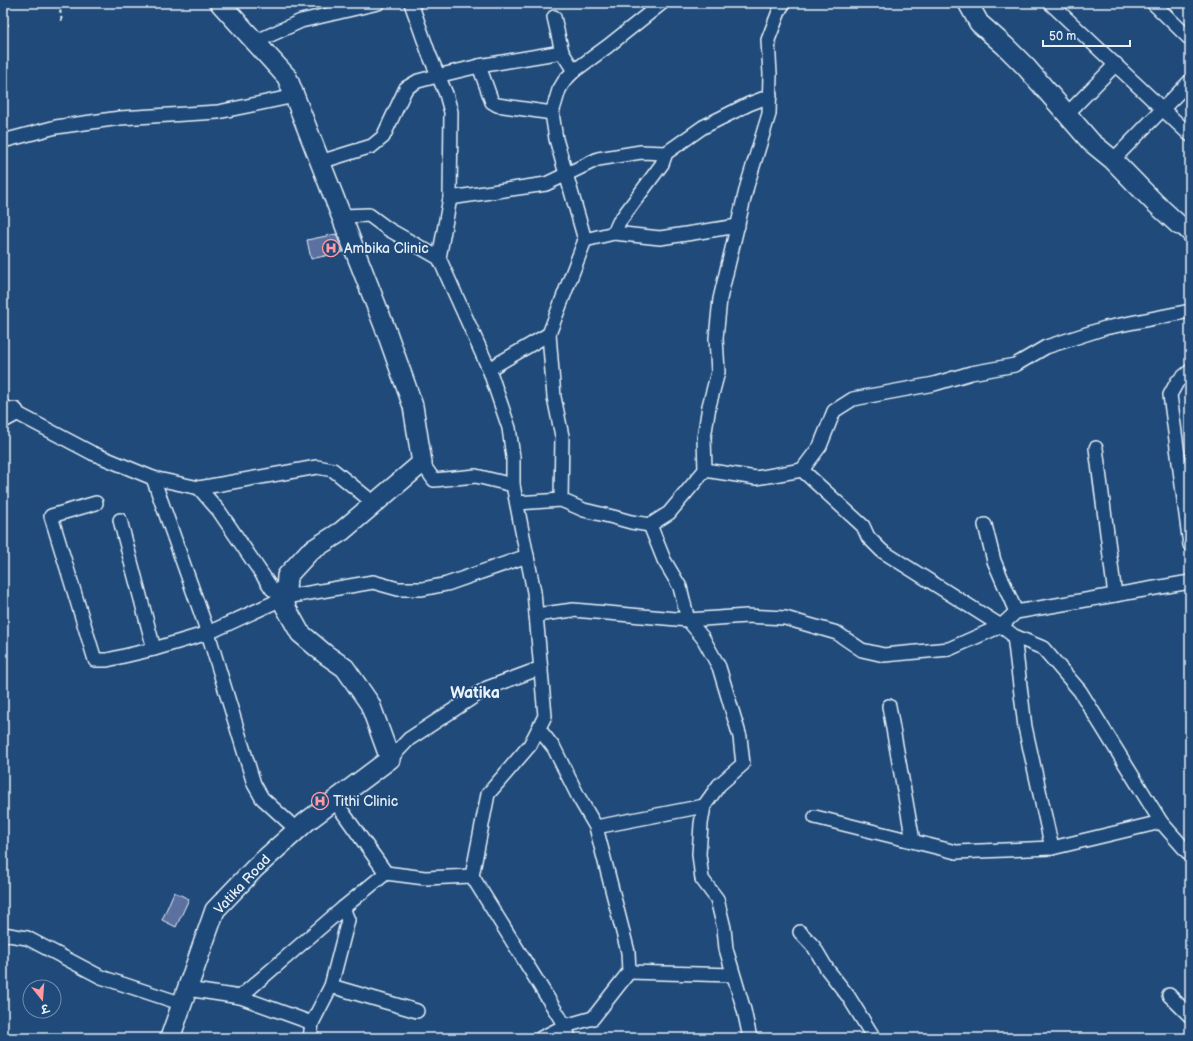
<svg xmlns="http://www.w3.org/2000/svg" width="1193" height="1041" viewBox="0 0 1193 1041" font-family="'Balsamiq Sans','Playpen Sans Deva',sans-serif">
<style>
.building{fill:#5d71a0;stroke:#e8f1f8}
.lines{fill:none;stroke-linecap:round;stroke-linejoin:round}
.street-casing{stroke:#e8f1f8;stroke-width:16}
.secondary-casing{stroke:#e8f1f8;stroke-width:22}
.path{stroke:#e8f1f8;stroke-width:2;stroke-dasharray:4 3;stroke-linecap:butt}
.street{stroke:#1f4a7a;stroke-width:13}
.secondary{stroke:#1f4a7a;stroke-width:19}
.labels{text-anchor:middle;stroke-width:3.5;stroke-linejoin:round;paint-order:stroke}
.poi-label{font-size:14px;fill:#e8f1f8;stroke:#1f4a7a;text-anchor:start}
.street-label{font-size:14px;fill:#e8f1f8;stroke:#1f4a7a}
.quarter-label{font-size:16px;font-weight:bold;fill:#e8f1f8;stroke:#1f4a7a}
</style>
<rect width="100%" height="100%" fill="#1f4a7a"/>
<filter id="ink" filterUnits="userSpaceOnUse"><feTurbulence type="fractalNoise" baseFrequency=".025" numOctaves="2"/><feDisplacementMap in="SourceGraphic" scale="8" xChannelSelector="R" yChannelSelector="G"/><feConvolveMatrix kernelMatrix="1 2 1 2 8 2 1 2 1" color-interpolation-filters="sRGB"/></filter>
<g filter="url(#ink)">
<!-- building -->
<g class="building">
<polygon points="336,234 343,252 311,259 307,240"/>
<polygon points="174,892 189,899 176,927 162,920"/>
</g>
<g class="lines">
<!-- street casing -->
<g class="street-casing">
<g id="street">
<polyline points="411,3 429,54 446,94 451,112 450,198 439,258 489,369 509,428 513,457 513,485"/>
<polyline points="1050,3 1190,135"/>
<polyline points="1153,3 1190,39"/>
<polyline points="554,17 562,52 574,71"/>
<polyline points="255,42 301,21 378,3"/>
<polyline points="479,66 492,102 497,105 552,113"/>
<polyline points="1067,114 1116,64"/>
<polyline points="3,141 56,127 120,118 218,112 295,96"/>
<polyline points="1113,160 1190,81"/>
<polyline points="320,162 372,146 383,137 406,88 418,81 437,76 479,66 562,52"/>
<polyline points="450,198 546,184 598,159 641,152 666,153"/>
<polyline points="341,216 369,215 388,229 439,258"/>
<polyline points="1179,225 1190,236"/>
<polyline points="614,233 619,222 662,164 666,153 703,127 749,104 770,96"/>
<polyline points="585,240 556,139 552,113 559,90 565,80 574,71 608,46 662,3"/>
<polyline points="489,369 549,334"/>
<polyline points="1190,371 1177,382 1170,395 1190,545"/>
<polyline points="3,406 92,453 153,478 199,488 219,511 272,589 286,597"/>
<polyline points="1096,448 1115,595"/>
<polyline points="422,463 434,480 476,476 513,485 534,592 545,716 530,745 488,794 472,876"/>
<polyline points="705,470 756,478 802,470 820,446 834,411 853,399 934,384 971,373 1015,365 1046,347 1105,328 1190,311"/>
<polyline points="802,470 863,526 868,537 882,551 1001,626 1014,636 1043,648 1080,691 1161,822 1190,855"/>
<polyline points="153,478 208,633 254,784 262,798 297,830"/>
<polyline points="199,488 317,467 333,470 375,504"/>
<polyline points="561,500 562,436 554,397 549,334 585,240 614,233 660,238 738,226"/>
<polyline points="96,503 51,516 95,660 107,660 154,649 208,633 286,597 373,582 398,589 422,589 447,584 527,556"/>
<polyline points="517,503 561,500 584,510 613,517 631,522 650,525 669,513 705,470 704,438 709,406 718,372 716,338 720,299 747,186 769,114 770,74 768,40 780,9 784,3"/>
<polyline points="120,520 154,649"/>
<polyline points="650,525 664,560 680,587 688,620 703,638 719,667 740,737 743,764 719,785 704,806 701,824 699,854 702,879 717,899 724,928 726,949 744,1010 750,1038"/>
<polyline points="985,525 994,561 1016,612"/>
<polyline points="536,615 573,610 688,620 747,616 785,618 837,633 862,650 884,655 949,649 1001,626 1016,612 1190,582"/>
<polyline points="1014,636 1025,727 1052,848"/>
<polyline points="889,706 913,841"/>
<polyline points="539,729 554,748 578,796 596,827 628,952 629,972 593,1018 565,1026 541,1038"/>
<polyline points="390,759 409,739 487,688 541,668"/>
<polyline points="334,800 386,873 425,878 472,876 565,1026 569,1038"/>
<polyline points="815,817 956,852 1052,848 1161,822"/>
<polyline points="596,827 704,806"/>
<polyline points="800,932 814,947 827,969 848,996 874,1038"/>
<polyline points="3,934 27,938 101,977 183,1004"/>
<polyline points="629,972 733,975"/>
<polyline points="331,986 417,1011"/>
<polyline points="187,989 240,997 312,1023"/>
<polyline points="1169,995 1190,1016"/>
<polyline points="240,997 343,908 386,873"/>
<polyline points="310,1038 312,1023 331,986 348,920 343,908"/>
</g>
</g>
<!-- secondary casing -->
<g class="secondary-casing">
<g id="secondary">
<polyline points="968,3 979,23 1005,46 1026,67 1091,142 1113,160 1154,202 1179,225"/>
<polyline points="3,418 14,412"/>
<polyline points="170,1038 215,910 255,868 306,822 390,759 370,704 345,668 325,654 300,633 285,606 287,576 309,552 342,531 422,463 413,406 387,333 287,77 220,3"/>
</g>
</g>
<!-- path -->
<g class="path">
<polyline points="4,3 8,26"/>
<polyline points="59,3 62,22"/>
</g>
<!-- street -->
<use href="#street" class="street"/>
<!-- secondary -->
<use href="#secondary" class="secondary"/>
</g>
</g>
<!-- icons -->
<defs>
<g id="hospital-ring" transform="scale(0.9)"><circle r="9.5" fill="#1f4a7a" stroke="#ff9aa2" stroke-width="1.5"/><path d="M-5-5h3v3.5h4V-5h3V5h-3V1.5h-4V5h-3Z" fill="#ff9aa2"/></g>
</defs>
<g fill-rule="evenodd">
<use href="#hospital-ring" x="331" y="248"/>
<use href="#hospital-ring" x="320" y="801"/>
</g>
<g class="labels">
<!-- poi labels -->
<g class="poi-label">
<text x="344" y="253">Ambika Clinic</text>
<text x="333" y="806">Tithi Clinic</text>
</g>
<!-- street labels -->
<g class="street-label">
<text transform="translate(242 884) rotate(-47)" y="5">Vatika Road</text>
</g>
<!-- quarter labels -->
<g class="quarter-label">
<text x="475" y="698">Watika</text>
</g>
</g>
<!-- margin -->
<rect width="1193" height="1041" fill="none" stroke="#1f4a7a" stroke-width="16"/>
<rect x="8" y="8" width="1177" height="1025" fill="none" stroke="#e8f1f8" stroke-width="1.5" filter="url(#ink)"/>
<!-- north arrow -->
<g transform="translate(42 999) rotate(163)"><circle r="19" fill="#1f4a7a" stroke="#6f8dac"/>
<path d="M0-3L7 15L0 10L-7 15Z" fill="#ff9aa2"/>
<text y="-6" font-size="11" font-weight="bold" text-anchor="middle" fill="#e8f1f8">उ</text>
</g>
<!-- scale -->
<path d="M1043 40v6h87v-6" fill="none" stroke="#e8f1f8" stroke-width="2"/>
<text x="1049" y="40" font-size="12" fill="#e8f1f8" stroke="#1f4a7a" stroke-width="3" paint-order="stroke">50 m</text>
</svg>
